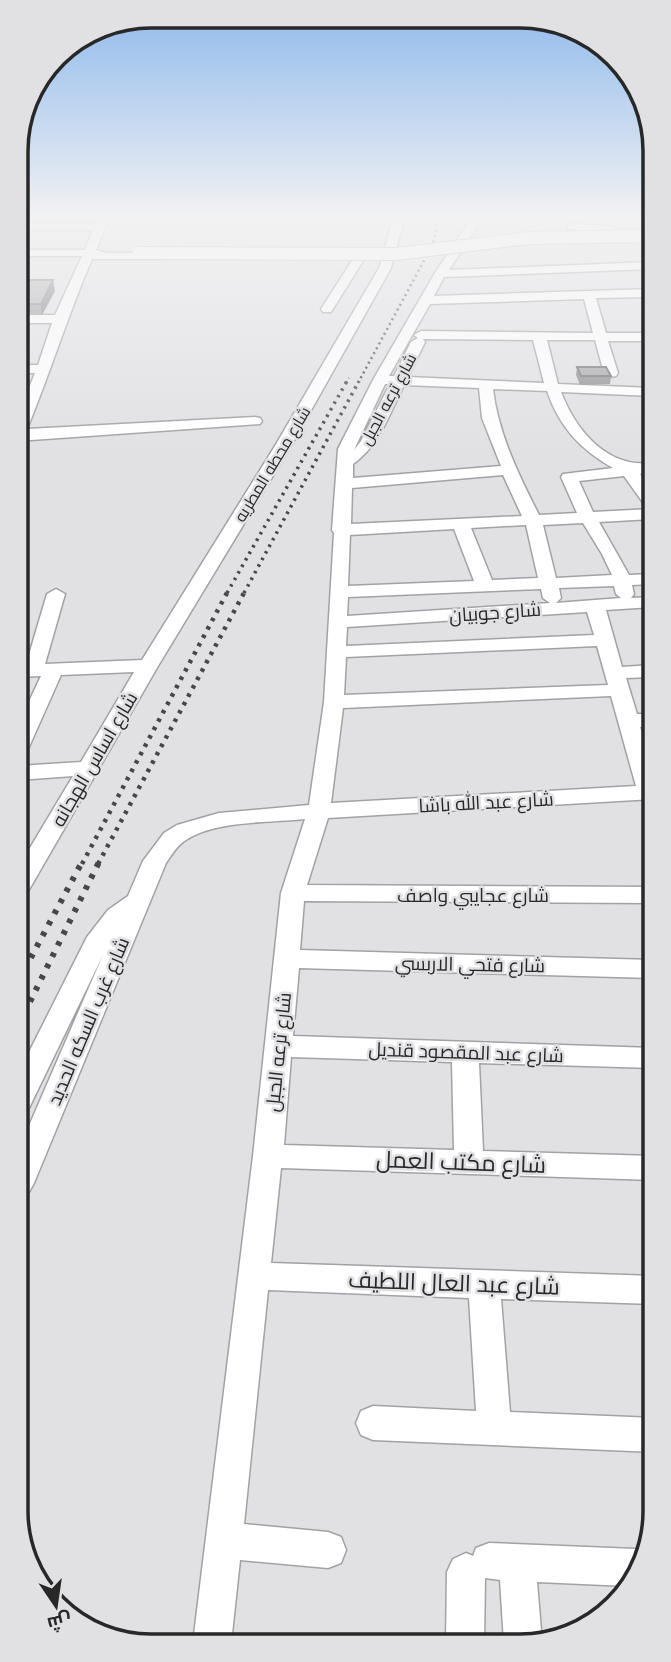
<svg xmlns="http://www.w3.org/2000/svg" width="671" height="1662" viewBox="0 0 671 1662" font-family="'Times New Roman',Cairo,serif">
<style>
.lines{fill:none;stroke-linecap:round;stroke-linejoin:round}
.minor-casing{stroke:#a1a2a5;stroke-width:3}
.minor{fill:#fff;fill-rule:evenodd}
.rail-far3{stroke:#474748;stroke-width:2.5;stroke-dasharray:2 3.5;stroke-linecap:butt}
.rail-far2{stroke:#474748;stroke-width:3.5;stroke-dasharray:2.5 5;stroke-linecap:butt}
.rail-far1{stroke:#474748;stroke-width:4.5;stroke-dasharray:3.5 6;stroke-linecap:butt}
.rail{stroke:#474748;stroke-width:6;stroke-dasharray:4.5 8;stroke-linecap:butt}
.minor-bridge-casing{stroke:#a1a2a5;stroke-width:14;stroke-linecap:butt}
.minor-bridge{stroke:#fff;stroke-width:12}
.wall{fill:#919194}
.shaded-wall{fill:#767678}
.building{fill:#a9a9ac;stroke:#767678;stroke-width:2}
.labels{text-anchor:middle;stroke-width:5;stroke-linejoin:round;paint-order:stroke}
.far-street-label{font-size:16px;fill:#282829;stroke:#e1e1e4}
.street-label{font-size:19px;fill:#282829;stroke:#e1e1e4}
.near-street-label{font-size:23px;fill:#282829;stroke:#e1e1e4}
.rim{fill:none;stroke:#282829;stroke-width:3.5}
</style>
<rect width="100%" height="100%" fill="#e1e1e4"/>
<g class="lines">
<!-- minor casing -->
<g class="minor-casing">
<g id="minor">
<path d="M98 219H109L96 250 106 253H163L169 256 163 259H92C68 315 50 373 27 429L255 417 260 418 262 421 260 424 17 441V418L35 373H17V365H38L52 323H17V315H55L82 256H16V250H85L93 230H16V224H96Z"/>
<polygon points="393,219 404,219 391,268 291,446 158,666 30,888 26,894 18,896 18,868 73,776 18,780 18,766 81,762 134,672 61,675 29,747 25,751 18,753 18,725 41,676 18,677 18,665 26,665 47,594 56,589 65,594 45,664 142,660 275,446 379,268"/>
<path d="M471 219H482L449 270 651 262V269L444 277 434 296 651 289V297L596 298 606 333H651V341H608L618 373 616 376 611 377 604 373 595 340H547L558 384 652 388V396L561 392C576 431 607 468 652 463V473L640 474 652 492V509L646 507 624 476 579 481 593 512 652 509V519L599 522 629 575 652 574V584L632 585 634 594 631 598 652 597V607L606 610 622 667 652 665V677L626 678 637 714H653V726L640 727 653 768V799L328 818 307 885 653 887V903L304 901 300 950 653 960V978L299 968 293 1036 654 1048V1068L479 1063 483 1151 654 1156V1180L281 1168 271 1263 654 1276V1304L501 1299 510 1412 655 1418V1452L373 1440 361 1435 356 1423 361 1411 373 1406 476 1411 469 1298 268 1290 244 1524 328 1532 341 1537 346 1550 341 1563 328 1568 240 1560 231 1643H193L253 1156 281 893 305 819C270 823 212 820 183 842 176 847 171 856 166 863L34 1183 29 1192 19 1195V1149L103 955 29 1108 19 1111V1072L87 937 108 910 128 896 143 861 164 833 177 825 219 813 309 805 324 702 334 533 332 530 338 449 373 380 435 273ZM584 299 593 333 421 331 414 335 418 338 411 342 394 376H389L430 304ZM423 339 533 340 544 383 408 377 425 342ZM385 384H390L361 441 354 450ZM404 385 479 388 482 418 501 466 353 478V464C379 446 390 413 404 385ZM493 389 547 391C560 428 580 449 613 468L563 474 561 477 577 513 539 515C519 476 498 433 493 389ZM503 475 522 516 351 524 352 488ZM583 523 602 554 612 575 556 578 543 525ZM526 525 538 578 492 580 471 528ZM454 529 474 581 348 586 350 535ZM614 586 616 594 621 598 556 603 561 598 559 588ZM541 589 543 598 550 603 347 616 348 597ZM587 612 594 635 346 646 347 627ZM597 646 608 685 344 695 346 657ZM611 696 636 786 331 803 343 708ZM291 1057 452 1062 454 1150 284 1145Z"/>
<polygon points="572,224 611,226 617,229 611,232 568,229 568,225"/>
<polygon points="355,256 365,258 331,312 323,312 321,309"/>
<polygon points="489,1543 635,1549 642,1552 628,1586 537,1582 542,1642 504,1642 500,1580 485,1578 484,1642 446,1642 447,1572 453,1559 466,1553 473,1556 476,1548"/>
</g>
</g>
<!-- minor -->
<use href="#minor" class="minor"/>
<!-- rail-far3 -->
<g class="rail-far3">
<polyline points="346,383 349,378"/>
<polyline points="358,383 433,244 439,219"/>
</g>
<!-- rail-far2 -->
<g class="rail-far2">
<polyline points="227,593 347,381"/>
<polyline points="244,593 359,381"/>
</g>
<!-- rail-far1 -->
<g class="rail-far1">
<polyline points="82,864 228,591"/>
<polyline points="98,864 245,591"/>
</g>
<!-- rail -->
<g class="rail">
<polyline points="19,980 82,862"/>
<polyline points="19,1024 99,862"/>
</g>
<!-- minor-bridge casing -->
<g class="minor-bridge-casing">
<polyline id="minor-bridge" points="139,253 396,254 529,238 651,236"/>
</g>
<!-- minor-bridge -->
<use href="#minor-bridge" class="minor-bridge"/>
</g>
<!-- wall -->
<g class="wall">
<polygon points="16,280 55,291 42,315 17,315"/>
<polygon points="577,367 611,376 610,384 580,385 576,375"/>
</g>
<!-- shaded-wall -->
<polygon class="shaded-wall" points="53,280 55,291 42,315 41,304"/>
<!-- building -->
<g class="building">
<polygon points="16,280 53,280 41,304 17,304"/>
<polygon points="577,367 606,367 611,376 581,376"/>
</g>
<!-- sky -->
<linearGradient id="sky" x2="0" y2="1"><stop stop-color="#8eb9ec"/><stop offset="0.48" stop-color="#f2f2f3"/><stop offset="1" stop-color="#f2f2f3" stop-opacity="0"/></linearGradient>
<rect width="671" height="452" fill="url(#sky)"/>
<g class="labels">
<!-- far-street labels -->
<g class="far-street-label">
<text transform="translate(388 399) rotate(-62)" y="6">شارع ترعه الجبل</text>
<text transform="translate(272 464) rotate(-59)" y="6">شارع محطه المطريه</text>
</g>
<!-- street labels -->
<g class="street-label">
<text transform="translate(495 612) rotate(-4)" y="7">شارع جوبيان</text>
<text transform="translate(94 759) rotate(-60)" y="7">شارع اساس الهجانه</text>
<text transform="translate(486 802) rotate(-3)" y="7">شارع عبد الله باشا</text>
<text x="473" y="902">شارع عجايبي واصف</text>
<text transform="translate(470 964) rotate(1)" y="7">شارع فتحي الاربسي</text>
<text transform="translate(88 1021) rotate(-67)" y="7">شارع غرب السكه الحديد</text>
<text transform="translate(278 1052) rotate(-84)" y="7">شارع ترعه الجبل</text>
<text transform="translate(466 1052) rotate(2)" y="7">شارع عبد المقصود قنديل</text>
</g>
<!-- near-street labels -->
<g class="near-street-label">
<text transform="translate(461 1162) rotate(2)" y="8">شارع مكتب العمل</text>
<text transform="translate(454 1283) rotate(2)" y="8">شارع عبد العال اللطيف</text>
</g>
</g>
<!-- crop -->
<path d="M0 0H671V1662H0ZM151 28H520A123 123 0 0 1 643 151V1511A123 123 0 0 1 520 1634H151A123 123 0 0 1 28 1511V151A123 123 0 0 1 151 28Z" fill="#e1e1e4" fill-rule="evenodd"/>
<path class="rim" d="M151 28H520A123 123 0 0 1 643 151V1511A123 123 0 0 1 520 1634H151A123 123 0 0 1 28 1511V151A123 123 0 0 1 151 28Z"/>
<!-- north arrow -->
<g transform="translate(56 1606) rotate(167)" stroke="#e1e1e4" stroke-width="5" paint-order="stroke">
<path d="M0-5L12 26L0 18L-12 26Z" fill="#282829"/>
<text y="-10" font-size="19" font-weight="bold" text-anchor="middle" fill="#282829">ش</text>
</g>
</svg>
